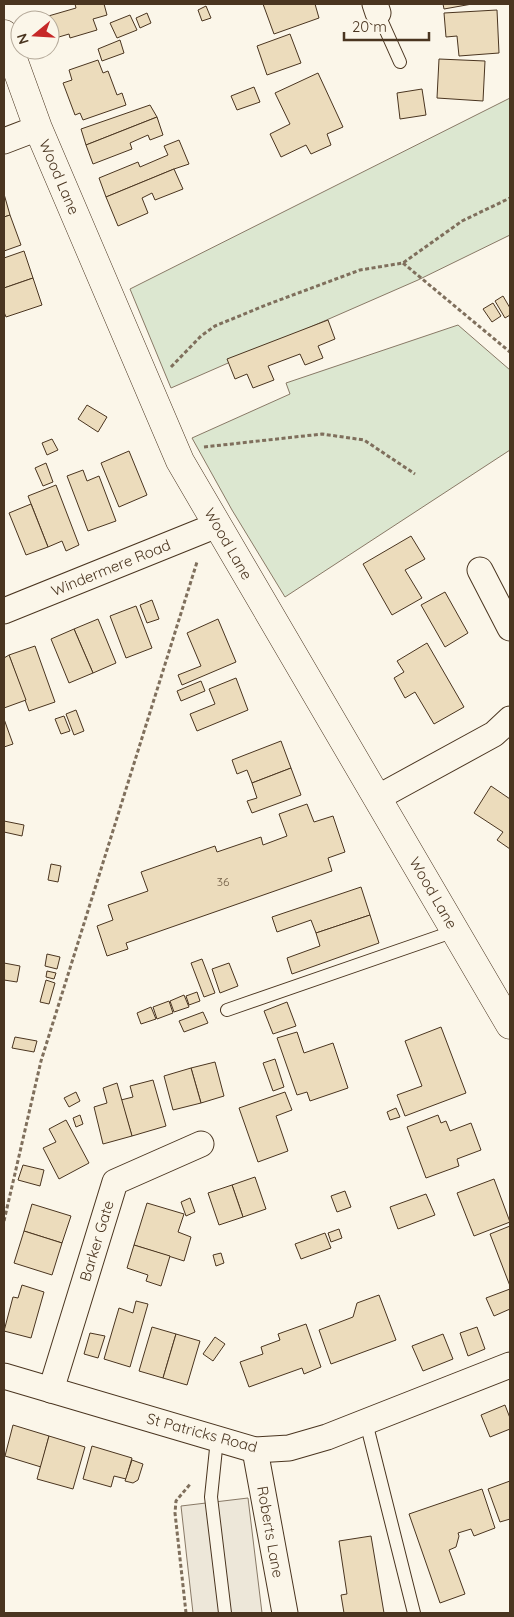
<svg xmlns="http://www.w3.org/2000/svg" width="514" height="1617" viewBox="0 0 514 1617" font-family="Quicksand,sans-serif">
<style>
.green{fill:#dce7d0;stroke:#887966}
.parking{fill:#ede7d9;stroke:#887966}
.building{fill:#ecdcbc;stroke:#4a3520}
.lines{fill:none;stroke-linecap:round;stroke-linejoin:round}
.lane-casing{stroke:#4a3520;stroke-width:14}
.street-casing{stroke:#4a3520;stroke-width:27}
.secondary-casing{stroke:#4a3520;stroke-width:29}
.path{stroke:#7f6f5c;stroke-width:3;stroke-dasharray:4 2.5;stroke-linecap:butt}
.lane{stroke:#fbf6e9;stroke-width:12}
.street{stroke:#fbf6e9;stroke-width:25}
.secondary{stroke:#fbf6e9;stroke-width:28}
.labels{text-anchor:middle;stroke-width:4;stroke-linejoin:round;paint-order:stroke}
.number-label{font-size:12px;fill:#725f47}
.street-label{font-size:15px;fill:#4a3520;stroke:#fbf6e9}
</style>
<rect width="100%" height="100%" fill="#fbf6e9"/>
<!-- green -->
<g class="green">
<polygon points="510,98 510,235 418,280 171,388 130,289"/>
<polygon points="458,325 510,370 510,450 285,597 232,510 192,438 290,394 286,383"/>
</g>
<!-- parking -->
<polygon class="parking" points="248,1498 262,1613 193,1613 181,1506"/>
<!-- building -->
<g class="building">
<polygon points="75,4 104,4 107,15 93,19 97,30 70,38 69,34 52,39 50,33 50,20 46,20 45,17 76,8"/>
<polygon points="263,4 315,4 319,18 274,34"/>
<polygon points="443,4 472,4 444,9"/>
<polygon points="206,6 211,18 202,21 198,10"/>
<polygon points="497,10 499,53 459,56 457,36 446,37 444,13"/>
<polygon points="147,13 151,23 140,28 136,18"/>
<polygon points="130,15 137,30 117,38 110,23"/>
<polygon points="290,34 301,63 267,75 257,46"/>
<polygon points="120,40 124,53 102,61 98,49"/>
<polygon points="439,59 485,61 483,101 437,98"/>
<polygon points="98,60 103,73 108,71 117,95 122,93 126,105 83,120 80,113 75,115 63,83 72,80 69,70"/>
<polygon points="318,73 343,127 327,134 331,145 311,154 306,145 281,157 270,134 290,124 275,93"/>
<polygon points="254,87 260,102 237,110 231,96"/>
<polygon points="422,89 426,115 400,119 397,93"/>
<polygon points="150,105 157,117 86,145 81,129"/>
<polygon points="157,117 163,135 150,140 148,135 130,143 132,149 93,164 86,145"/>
<polygon points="179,140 189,164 174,169 106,197 99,178 138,162 140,167 168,155 164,146"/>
<polygon points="174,169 183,189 155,200 152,193 142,198 148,213 118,226 106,197"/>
<polygon points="4,194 10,215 4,217"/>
<polygon points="10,215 21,245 4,251 4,217"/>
<polygon points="24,251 33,278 4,288 4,258"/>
<polygon points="33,278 42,305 6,317 4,312 4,288"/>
<polygon points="503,296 510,308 510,315 505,318 495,301"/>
<polygon points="493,303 501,316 492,322 483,309"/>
<polygon points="328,320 335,339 318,346 323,358 305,365 300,354 268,366 274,380 253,388 247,374 235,379 227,359"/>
<polygon points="87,405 107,417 98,432 78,419"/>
<polygon points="52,439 58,450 47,455 42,443"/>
<polygon points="129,451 147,495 119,507 101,463"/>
<polygon points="46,463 53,482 43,486 35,468"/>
<polygon points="83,470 87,481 99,476 116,521 88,531 67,476"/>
<polygon points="56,485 79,545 66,551 62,541 48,547 28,496"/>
<polygon points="31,504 48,547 26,555 9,513"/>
<polygon points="411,536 425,559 405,570 422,598 392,615 363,564"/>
<polygon points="445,592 468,633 445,647 421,605"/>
<polygon points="152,600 159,619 147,623 140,605"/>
<polygon points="136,606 152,648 126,658 110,616"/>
<polygon points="98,619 116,663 93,673 74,629"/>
<polygon points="218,619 236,662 182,685 178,675 201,666 187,633"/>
<polygon points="74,629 93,673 69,683 51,639"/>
<polygon points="427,643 464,707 434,724 415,692 405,698 394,678 404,672 397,661"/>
<polygon points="35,646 55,702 29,711 9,655"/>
<polygon points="9,655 26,700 4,708 4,658"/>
<polygon points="236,678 248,710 197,731 190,714 215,704 209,689"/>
<polygon points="201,681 205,691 181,701 177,691"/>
<polygon points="76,710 84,731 74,735 66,714"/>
<polygon points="64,716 70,731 61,734 55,719"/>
<polygon points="4,719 13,744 4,747"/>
<polygon points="281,741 291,768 252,783 247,770 237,774 232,760"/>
<polygon points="291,768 301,795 252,813 247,801 257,798 252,783"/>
<polygon points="491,786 510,799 510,849 497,840 503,832 474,813"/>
<polygon points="307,804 314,822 333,816 345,852 328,858 332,871 126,943 128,949 107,956 97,926 113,920 108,905 148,891 141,872 215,846 217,852 261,837 263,845 287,836 279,814"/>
<polygon points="4,821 24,825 22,836 4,832"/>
<polygon points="51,864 61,866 58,882 48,880"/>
<polygon points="361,887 370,915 316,933 311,920 277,932 272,917"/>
<polygon points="370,915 379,943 292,974 287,958 320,946 316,933"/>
<polygon points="47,954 60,957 57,969 45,966"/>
<polygon points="202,959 215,993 204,997 191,963"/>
<polygon points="4,963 20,966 17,982 4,980"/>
<polygon points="229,963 238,986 220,993 212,969"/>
<polygon points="47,971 56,973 54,979 46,977"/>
<polygon points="46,980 55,983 49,1004 40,1002"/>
<polygon points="197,992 200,1001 189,1005 186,996"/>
<polygon points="184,995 189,1007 174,1012 170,1001"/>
<polygon points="169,1001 173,1013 157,1019 153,1007"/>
<polygon points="287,1002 296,1026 273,1034 264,1011"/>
<polygon points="151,1007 156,1019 141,1024 137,1013"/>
<polygon points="203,1012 208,1023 184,1032 179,1021"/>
<polygon points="441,1027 466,1093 405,1116 397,1095 422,1086 405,1041"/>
<polygon points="297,1032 304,1053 333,1043 348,1088 310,1101 307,1092 297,1095 277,1038"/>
<polygon points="15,1037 37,1041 34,1052 12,1048"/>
<polygon points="275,1059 284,1087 273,1091 263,1063"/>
<polygon points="215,1062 224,1096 201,1103 191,1068"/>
<polygon points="191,1068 201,1103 173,1110 164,1076"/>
<polygon points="153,1080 166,1126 132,1136 121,1100 133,1097 130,1086"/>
<polygon points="117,1083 132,1136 103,1144 94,1107 107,1103 103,1088"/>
<polygon points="76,1092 80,1101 69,1107 64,1098"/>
<polygon points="285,1092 292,1110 276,1116 288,1151 258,1162 239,1108"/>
<polygon points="396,1108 400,1117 390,1120 387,1112"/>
<polygon points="80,1115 83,1124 76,1127 73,1118"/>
<polygon points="438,1115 441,1123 446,1121 450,1131 471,1123 481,1150 457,1159 459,1166 426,1178 407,1127"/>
<polygon points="66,1120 89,1163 59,1179 43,1148 56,1142 49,1129"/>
<polygon points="23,1165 44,1170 40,1186 18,1180"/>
<polygon points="255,1177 266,1209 243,1217 232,1185"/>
<polygon points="494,1179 510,1222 474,1236 457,1193"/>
<polygon points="232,1185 243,1217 219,1225 208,1193"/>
<polygon points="345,1191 351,1207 337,1212 331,1196"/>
<polygon points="426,1194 435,1215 398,1229 390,1207"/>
<polygon points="190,1198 195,1212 186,1216 181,1202"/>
<polygon points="147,1203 184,1214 178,1232 191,1237 184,1261 134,1245"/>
<polygon points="32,1204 71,1216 62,1243 24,1231"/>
<polygon points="510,1226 510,1286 490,1234"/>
<polygon points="339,1229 342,1238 331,1242 328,1233"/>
<polygon points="24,1231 62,1243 52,1275 14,1263"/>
<polygon points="325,1233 331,1248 301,1259 295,1244"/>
<polygon points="134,1245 170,1256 161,1286 146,1281 148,1275 127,1268"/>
<polygon points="221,1253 224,1263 216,1266 213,1255"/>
<polygon points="22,1285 44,1292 31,1338 4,1331 13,1297 18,1298"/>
<polygon points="510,1289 510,1309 494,1316 486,1298"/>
<polygon points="379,1295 396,1340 331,1364 319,1330 353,1317 357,1303"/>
<polygon points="136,1301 148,1304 130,1367 104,1359 119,1308 133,1313"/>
<polygon points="306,1324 321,1367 304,1374 302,1368 249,1387 240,1362 263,1354 261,1347 280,1340 278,1334"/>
<polygon points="152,1327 176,1334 163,1378 139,1371"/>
<polygon points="477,1327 485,1349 468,1356 460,1333"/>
<polygon points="90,1333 105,1336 98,1358 84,1354"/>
<polygon points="176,1334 200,1341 187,1385 163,1378"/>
<polygon points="443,1334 453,1359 423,1371 412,1346"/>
<polygon points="215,1337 225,1344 213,1361 203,1354"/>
<polygon points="505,1405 510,1418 510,1429 490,1437 481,1415"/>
<polygon points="13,1425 49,1436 41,1467 5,1456"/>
<polygon points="49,1436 85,1447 73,1489 37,1479"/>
<polygon points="92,1446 132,1458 126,1479 114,1476 111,1487 83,1479"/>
<polygon points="132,1460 143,1464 138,1480 133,1483 125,1481"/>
<polygon points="510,1481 510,1519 500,1522 488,1489"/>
<polygon points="482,1489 495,1528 474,1536 471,1529 458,1533 459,1536 456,1547 449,1550 465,1594 440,1603 409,1514"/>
<polygon points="371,1536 384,1613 344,1613 341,1595 347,1594 339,1541"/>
</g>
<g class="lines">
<!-- lane casing -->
<g class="lane-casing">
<g id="lane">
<polyline points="378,13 400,62"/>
<polyline points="227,1010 455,931"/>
<polyline points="366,1422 414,1613"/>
<polyline points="217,1439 211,1497 225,1613"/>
</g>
</g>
<!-- street casing -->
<g class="street-casing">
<g id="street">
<polyline points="375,4 378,13"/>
<polyline points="4,141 38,128"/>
<polyline points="480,570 510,628"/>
<polyline points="4,611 217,525"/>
<polyline points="377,798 494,734 510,719"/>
<polyline points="4,1376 255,1450 289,1448 327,1437 510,1365"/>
<polyline points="51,1390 115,1182 201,1144"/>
<polyline points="255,1450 285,1613"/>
</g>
</g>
<!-- secondary casing -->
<g class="secondary-casing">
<polyline id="secondary" points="4,34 38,128 180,461 510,1025"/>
</g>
<!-- path -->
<g class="path">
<polyline points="403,263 510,352"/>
<polyline points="171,367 201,336 215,326 266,305 360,270 403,263 462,221 510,198"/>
<polyline points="204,447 322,434 364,440 415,474"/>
<polyline points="4,1221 41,1061 197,562"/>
<polyline points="186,1613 175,1513 176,1501 191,1483"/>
</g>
<!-- lane -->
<use href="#lane" class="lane"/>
<!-- street -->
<use href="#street" class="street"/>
<!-- secondary -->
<use href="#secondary" class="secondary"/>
</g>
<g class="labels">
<!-- number labels -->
<g class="number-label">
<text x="223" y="886">36</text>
</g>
<!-- street labels -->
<g class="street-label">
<text transform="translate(59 177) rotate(67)" y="5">Wood Lane</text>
<text transform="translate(228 544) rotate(60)" y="5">Wood Lane</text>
<text transform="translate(111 568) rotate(-22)" y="5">Windermere Road</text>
<text transform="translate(433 893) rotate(60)" y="5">Wood Lane</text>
<text transform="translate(97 1241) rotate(-73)" y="5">Barker Gate</text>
<text transform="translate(202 1433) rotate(15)" y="5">St Patricks Road</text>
<text transform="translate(270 1532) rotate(80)" y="5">Roberts Lane</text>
</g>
</g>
<!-- border -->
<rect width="514" height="1617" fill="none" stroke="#4a3520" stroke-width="10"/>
<!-- north arrow -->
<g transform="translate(35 35) rotate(252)"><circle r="24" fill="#fbf6e9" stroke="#b4a999"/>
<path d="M0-4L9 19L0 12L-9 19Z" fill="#c62828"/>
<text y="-8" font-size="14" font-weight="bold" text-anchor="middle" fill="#4a3520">N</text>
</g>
<!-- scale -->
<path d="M344 32v8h85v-8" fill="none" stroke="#4a3520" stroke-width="2.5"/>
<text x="352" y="32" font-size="15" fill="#4a3520" stroke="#fbf6e9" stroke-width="4" paint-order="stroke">20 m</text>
</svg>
